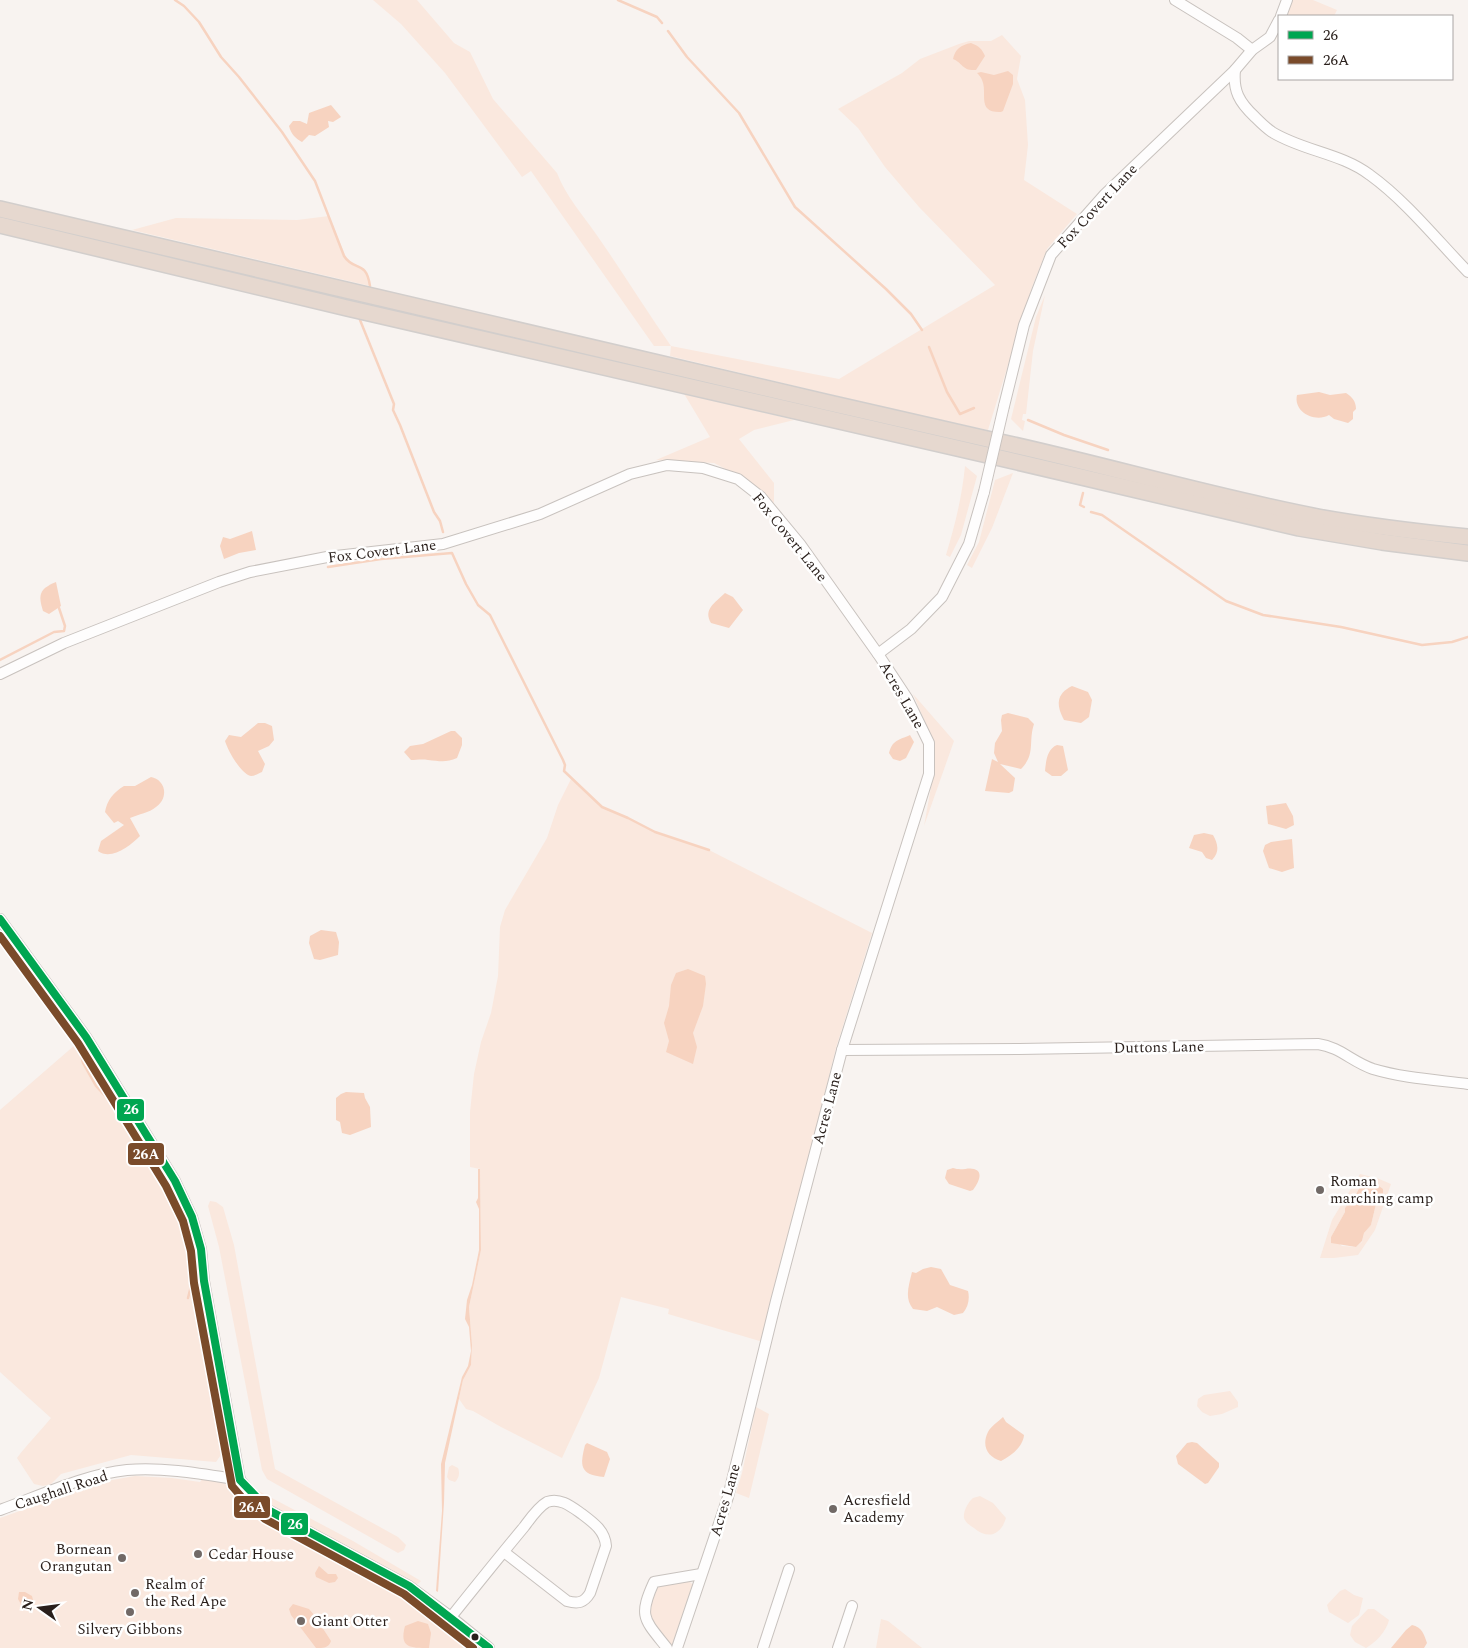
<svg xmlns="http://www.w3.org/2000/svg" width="1468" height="1648" viewBox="0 0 1468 1648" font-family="Spectral,serif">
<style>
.green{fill:#fae8de;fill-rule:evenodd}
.water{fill:#f7d3c0}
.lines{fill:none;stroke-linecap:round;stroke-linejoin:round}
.stream{stroke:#f7d3c0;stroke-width:2.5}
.minor-casing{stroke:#c8c2be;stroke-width:12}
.highway-casing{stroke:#d2cecc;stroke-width:18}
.minor{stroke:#fefdfd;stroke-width:10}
.highway{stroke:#e6d8cf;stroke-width:15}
.minor-bridge-casing{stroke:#c8c2be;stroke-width:12;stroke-linecap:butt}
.minor-bridge{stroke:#fefdfd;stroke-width:10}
.bus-1-casing{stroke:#fff;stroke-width:11}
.bus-2-casing{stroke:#fff;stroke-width:11}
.bus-1{stroke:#00a651;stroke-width:8}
.bus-2{stroke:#7a4b2a;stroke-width:8}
.poi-dot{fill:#716966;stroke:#fff;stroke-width:2}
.bus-dot{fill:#291f1b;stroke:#fff;stroke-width:2}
.labels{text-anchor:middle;stroke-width:5;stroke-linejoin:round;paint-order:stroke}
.street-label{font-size:15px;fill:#291f1b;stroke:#fff}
.poi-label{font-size:15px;fill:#291f1b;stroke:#fff;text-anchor:start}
.line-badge{stroke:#fff;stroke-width:2}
.badge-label{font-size:14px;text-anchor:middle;font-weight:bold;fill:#fff}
</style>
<rect width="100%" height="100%" fill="#f8f3f0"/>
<!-- green -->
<g class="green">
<path d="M373 0H417L454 43 470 52 493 99 557 173C566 196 582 214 596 234 622 271 645 309 671 346L839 379 995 285 919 207 885 167 858 128 838 109 902 73 920 59 959 44 969 41H991L1002 35 1021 56 1017 79 1025 100 1028 145 1024 180 1077 214 1047 249 1032 287 988 430 908 413 670 356 671 346H654L531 171 522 177 445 73 401 24Z"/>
<polygon points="1292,0 1313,0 1337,10 1334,16 1292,16 1286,14"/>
<path d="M329 216 348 262C364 267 367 269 370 286L132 230 176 218 297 220Z"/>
<polygon points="1045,295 1033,351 1026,414 1023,414 1022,420 1025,421 1023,431 1011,419 1036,317"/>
<polygon points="683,392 794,420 754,430 739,439 774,483 774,503 745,479 714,463 656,460 710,437"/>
<path d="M965 466 977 476 961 535 950 557 946 555C955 525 962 497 965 466Z"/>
<polygon points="1013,473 992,528 972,568 967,565 979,542 995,480"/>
<polygon points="913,694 954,741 924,826 935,765 932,738"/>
<polygon points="571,779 602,807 628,818 655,832 709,850 872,933 836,1048 763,1342 668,1314 669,1309 621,1297 599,1378 562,1458 501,1427 473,1411 466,1409 459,1399 463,1380 471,1365 472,1345 469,1307 481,1250 480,1169 470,1167 470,1112 474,1074 481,1042 491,1013 498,976 500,927 505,910 547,838 558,805"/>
<path d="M83 1038 172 1177 201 1276 227 1446 216 1462 131 1455 61 1474 51 1484 43 1486 34 1484 17 1458C28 1443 40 1432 51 1418L0 1372V1110Z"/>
<path d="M1360 1174 1377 1178 1391 1184 1375 1230 1358 1255 1334 1258H1320L1332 1220ZM1369 1180 1383 1194 1376 1204 1371 1225 1364 1233 1362 1242 1356 1247 1342 1246 1331 1237 1345 1212V1208L1355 1196 1360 1185Z"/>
<polygon points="210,1201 216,1202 223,1207 234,1245 275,1469 398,1537 406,1545 404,1550 398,1553 267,1479 262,1470 219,1247 208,1206"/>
<polygon points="1230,1391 1238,1402 1238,1407 1222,1414 1210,1416 1202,1412 1197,1406 1198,1399 1204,1395"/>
<polygon points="756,1407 769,1414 749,1498 736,1493 742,1473"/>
<path d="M452 1465 458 1468C460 1473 459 1478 455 1482L449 1480 447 1477 449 1467Z"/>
<polygon points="135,1476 172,1478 200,1482 203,1478 220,1481 230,1487 275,1522 385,1578 444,1620 478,1648 0,1648 0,1518 101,1482"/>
<polygon points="251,1487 353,1541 421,1581 418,1584 415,1584 272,1506"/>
<path d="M980 1496 993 1503 1006 1518C1001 1535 988 1540 974 1528 971 1526 966 1523 965 1520 961 1515 968 1502 973 1498 975 1497 978 1497 980 1496Z"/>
<polygon points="688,1580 692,1584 693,1590 676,1642 670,1645 649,1619 648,1607 656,1587 660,1584"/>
<polygon points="1345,1589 1354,1595 1363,1598 1359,1615 1348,1623 1329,1612 1327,1605 1340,1591"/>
<path d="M1368 1609H1374L1389 1620C1386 1632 1376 1642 1366 1648L1355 1642 1350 1635 1352 1626Z"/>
<polygon points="881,1619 888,1621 922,1648 876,1648"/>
</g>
<!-- water -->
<g class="water">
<path d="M971 43C979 46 982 49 985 56L976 70C962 71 963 63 953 59 955 49 961 45 971 43Z"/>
<path d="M1008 71 1013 75V84L1003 111 1001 112C976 113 988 93 982 80 981 77 979 75 977 73L981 72 994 75Z"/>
<path d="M331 105 341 117 333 122 328 121 329 127 315 136 309 135 302 142C295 138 291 134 289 126L293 121H300L307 124 309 113Z"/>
<path d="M1319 392 1330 395 1346 393C1352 397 1356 401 1356 409L1353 412V419L1348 423 1334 419 1329 415C1315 423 1293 412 1297 395Z"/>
<polygon points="252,531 256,550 239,553 224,559 220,546 223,537 230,539"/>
<path d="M56 582 61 606 49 614 43 611C38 595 39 589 56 582Z"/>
<path d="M725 593 733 597 743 610 729 628 711 623C703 609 715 603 725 593Z"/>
<path d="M1072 686 1088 692 1092 700 1089 717 1081 723 1064 720C1056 705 1056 694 1072 686Z"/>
<path d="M1008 713 1028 718 1034 724C1028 742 1036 754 1021 769L1000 764 1015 778 1013 791 1009 793 985 791 992 759 998 762 994 753 995 743 1002 731 1001 720 1002 715Z"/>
<path d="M258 723H265L272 726 274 740 269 746 258 751 265 764 262 772C259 773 255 776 251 776 241 774 228 751 225 741L229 735 241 737Z"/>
<path d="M451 731H455L462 738V745L457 758C446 763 439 761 428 760 422 759 416 760 411 760L404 752 410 746 423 744Z"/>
<path d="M910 735 914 742 906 758 900 761 893 759 889 753C892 740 899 740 910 735Z"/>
<path d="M1057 745 1063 746 1068 770 1061 776H1052L1045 771C1046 761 1047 749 1057 745Z"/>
<path d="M151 777C166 780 169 798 156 807 149 813 139 814 130 818L140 836C130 846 111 861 98 851L101 841 124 825 118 821 114 823 105 812C107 800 114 792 124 786H135Z"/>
<polygon points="1286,803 1293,816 1294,825 1286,829 1268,824 1266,806"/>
<path d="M1204 833 1213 835C1218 844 1220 852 1212 860L1206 858 1202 852 1189 848 1194 835Z"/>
<polygon points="1292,839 1294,868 1282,872 1269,868 1263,851 1265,845 1271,842"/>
<polygon points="321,930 336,932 339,942 338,955 320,960 314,959 309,943 310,936"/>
<polygon points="688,969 705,976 706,984 703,1006 693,1033 697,1047 693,1064 666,1052 669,1041 664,1023 669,1006 671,985 676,973"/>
<polygon points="346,1092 364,1093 365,1098 370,1107 371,1127 350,1135 342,1133 340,1122 336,1120 336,1098 341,1094"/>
<path d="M953 1168C962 1171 968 1167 974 1169 985 1172 977 1185 973 1190L970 1191 949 1184 945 1178 947 1170Z"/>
<polygon points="478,1169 480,1169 481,1250 469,1307 472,1345 471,1365 463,1380 445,1463 444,1503 438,1592 436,1591 442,1511 441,1464 462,1377 468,1366 471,1351 469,1327 465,1319 467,1300 472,1285 479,1250 479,1209 476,1202 478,1198"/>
<polygon points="1364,1179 1369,1179 1383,1189 1383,1194 1376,1204 1371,1225 1364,1233 1362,1241 1356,1247 1331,1243 1331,1237 1345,1212 1345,1208 1355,1196"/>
<path d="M931 1267 941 1269 950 1285 968 1291C970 1299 968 1307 963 1313L954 1315 937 1307 927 1311 913 1309C904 1298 909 1285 912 1272L916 1273 923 1269Z"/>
<path d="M1003 1417 1006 1422 1024 1435C1023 1447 1011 1456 1001 1461 988 1457 981 1446 988 1432 991 1426 999 1421 1003 1417Z"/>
<polygon points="1192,1442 1197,1443 1219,1463 1219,1467 1208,1483 1205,1484 1178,1464 1176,1456 1187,1443"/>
<path d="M587 1443 607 1452 610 1459 604 1477C579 1475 580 1465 585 1445Z"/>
<polygon points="319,1566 328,1574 336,1574 338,1578 335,1582 329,1583 316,1577 315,1573"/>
<polygon points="19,1592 25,1592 32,1596 35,1608 22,1606 18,1599"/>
<path d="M293 1604 309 1609 315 1616 314 1623 320 1624 331 1641C329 1648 323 1648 316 1648L291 1615 289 1609Z"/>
<path d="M418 1621 428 1624 431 1633 429 1648C410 1648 399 1648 405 1626Z"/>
<path d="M1412 1625C1422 1627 1424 1634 1427 1643L1424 1648H1391L1406 1630Z"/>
</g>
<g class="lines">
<!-- stream -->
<g class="stream">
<path d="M175 0 184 6 199 22 221 57 239 77 282 132 315 181 344 256C354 272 366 259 370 286"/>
<polyline points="618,0 657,17 662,23"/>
<polyline points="668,31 687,57 739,113 795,207 886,289 911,314 922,330"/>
<polyline points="360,320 394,404 393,410 400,425 434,512 440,521 443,532"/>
<polyline points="929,347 947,392 960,414 974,408"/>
<polyline points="1028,420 1064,435 1108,450"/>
<polyline points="1083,493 1080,505 1084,507"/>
<polyline points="1091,512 1102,515 1226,601 1263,615 1341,627 1422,645 1452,642 1468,637"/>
<polyline points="328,567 381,559 452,553 466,584 478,605 490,615 563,760 565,765 564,771 602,807 628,818 655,832 709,850"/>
<polyline points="0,660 54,632 64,631 65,626 59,608"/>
<polyline points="78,1043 83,1063 96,1086 121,1113 135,1145 161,1178 176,1212 188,1252 191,1286 188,1298"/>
</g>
<!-- minor casing -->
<g class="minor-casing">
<g id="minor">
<polyline points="1175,0 1237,38 1252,50"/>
<polyline points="1281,16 1287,0"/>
<path d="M1235 70C1233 91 1239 102 1255 117 1260 122 1266 128 1272 132 1303 151 1341 153 1370 175 1406 201 1437 240 1468 272"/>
<polyline points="1004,406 1024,325 1051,255 1105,194 1235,70 1252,50 1270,37 1279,20"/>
<polyline points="878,654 911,629 942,597 969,544 984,492"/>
<polyline points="0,674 64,643 219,582 250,572 327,557 443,544 540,514 630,474 667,465 703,468 738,479 761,497 800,544 878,654 907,698 929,743 929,774 842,1050 776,1301 728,1497 677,1648"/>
<polyline points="0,919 86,1037 175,1181 192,1217 201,1249 204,1281 240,1480"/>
<path d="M842 1050 1019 1049 1318 1044C1340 1047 1352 1062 1373 1069 1403 1078 1437 1080 1468 1084"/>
<path d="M0 1510C39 1496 86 1474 127 1470 165 1467 202 1474 240 1480L252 1494 270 1511 409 1586 451 1617 489 1648"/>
<path d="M451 1617C475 1587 499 1557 524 1527 530 1519 538 1507 547 1502 560 1497 572 1507 582 1514 594 1523 605 1531 606 1546L590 1593C584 1603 578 1604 567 1601L504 1552"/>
<path d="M667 1648C644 1619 638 1617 654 1582L701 1574"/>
<polyline points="763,1648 789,1569"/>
<polyline points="838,1648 852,1606"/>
</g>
</g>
<!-- highway casing -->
<g class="highway-casing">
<g id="highway">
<path d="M0 209C336 287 672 368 1009 444 1112 467 1214 497 1318 517 1368 526 1418 532 1468 537"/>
<polyline points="0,225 347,308 1009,460 1299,528 1382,542 1468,553"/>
</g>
</g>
<!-- minor -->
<use href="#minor" class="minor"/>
<!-- highway -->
<use href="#highway" class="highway"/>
<!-- minor-bridge casing -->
<g class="minor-bridge-casing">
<polyline id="minor-bridge" points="984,492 1004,406"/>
</g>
<!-- minor-bridge -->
<use href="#minor-bridge" class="minor-bridge"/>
<!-- bus-1 casing -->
<g class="bus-1-casing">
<polyline id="bus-1" points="0,919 86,1037 175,1181 192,1217 201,1249 204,1281 240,1480 270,1511 409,1586 489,1648"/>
</g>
<!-- bus-2 casing -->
<g class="bus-2-casing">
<polyline id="bus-2" points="0,936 78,1043 166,1186 183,1221 191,1251 194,1283 232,1486 245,1501 265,1519 404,1594 473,1648"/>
</g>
<!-- bus-1 -->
<use href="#bus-1" class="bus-1"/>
<!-- bus-2 -->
<use href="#bus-2" class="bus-2"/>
</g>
<!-- markers -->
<g class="poi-dot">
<circle cx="1320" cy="1190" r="5"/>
<circle cx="833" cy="1509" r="5"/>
<circle cx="198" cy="1554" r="5"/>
<circle cx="122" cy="1558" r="5"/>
<circle cx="135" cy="1593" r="5"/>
<circle cx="130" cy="1612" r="5"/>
<circle cx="301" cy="1621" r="5"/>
</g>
<circle class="bus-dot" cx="475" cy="1637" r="4.5"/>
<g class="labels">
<!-- street labels -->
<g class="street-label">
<text transform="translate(1097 206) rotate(-47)" y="5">Fox Covert Lane</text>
<text transform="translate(790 537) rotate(51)" y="5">Fox Covert Lane</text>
<text transform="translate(382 551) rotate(-7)" y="5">Fox Covert Lane</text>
<text transform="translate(902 695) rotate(60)" y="5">Acres Lane</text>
<text transform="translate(1159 1047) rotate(-1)" y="5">Duttons Lane</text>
<text transform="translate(827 1108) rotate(-75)" y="5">Acres Lane</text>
<text transform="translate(61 1490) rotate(-18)" y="5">Caughall Road</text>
<text transform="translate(725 1500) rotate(-74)" y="5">Acres Lane</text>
</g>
<!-- poi labels -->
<g class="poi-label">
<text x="1330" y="1186">Roman<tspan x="1330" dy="17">marching camp</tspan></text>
<text x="843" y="1505">Acresfield<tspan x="843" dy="17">Academy</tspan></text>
<text x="112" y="1554" text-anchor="end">Bornean<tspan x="112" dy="17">Orangutan</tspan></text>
<text x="208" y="1559">Cedar House</text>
<text x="145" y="1589">Realm of<tspan x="145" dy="17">the Red Ape</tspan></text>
<text x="311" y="1626">Giant Otter</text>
<text x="130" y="1634" text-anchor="middle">Silvery Gibbons</text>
</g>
</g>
<g class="line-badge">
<rect x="116" y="1098" width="29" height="24" rx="5" fill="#00a651"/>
<rect x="127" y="1142" width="38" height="24" rx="5" fill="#7a4b2a"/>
<rect x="233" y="1495" width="38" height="24" rx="5" fill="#7a4b2a"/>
<rect x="280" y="1512" width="29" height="24" rx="5" fill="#00a651"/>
</g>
<g class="badge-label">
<text x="131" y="1114">26</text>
<text x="146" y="1159">26A</text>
<text x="252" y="1512">26A</text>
<text x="295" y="1529">26</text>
</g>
<!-- legend -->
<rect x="1278" y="15" width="175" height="65" fill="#ffffff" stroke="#a9a5a4"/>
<rect x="1288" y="31" width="25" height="8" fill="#00a651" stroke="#a9a5a4"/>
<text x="1323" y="40" font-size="15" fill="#291f1b">26</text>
<rect x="1288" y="56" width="25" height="8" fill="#7a4b2a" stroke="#a9a5a4"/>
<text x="1323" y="65" font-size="15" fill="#291f1b">26A</text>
<!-- north arrow -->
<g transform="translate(40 1608) rotate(284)" stroke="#ffffff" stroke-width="4" paint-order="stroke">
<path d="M0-4L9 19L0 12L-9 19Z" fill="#291f1b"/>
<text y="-8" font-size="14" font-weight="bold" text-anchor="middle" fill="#291f1b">N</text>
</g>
</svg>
